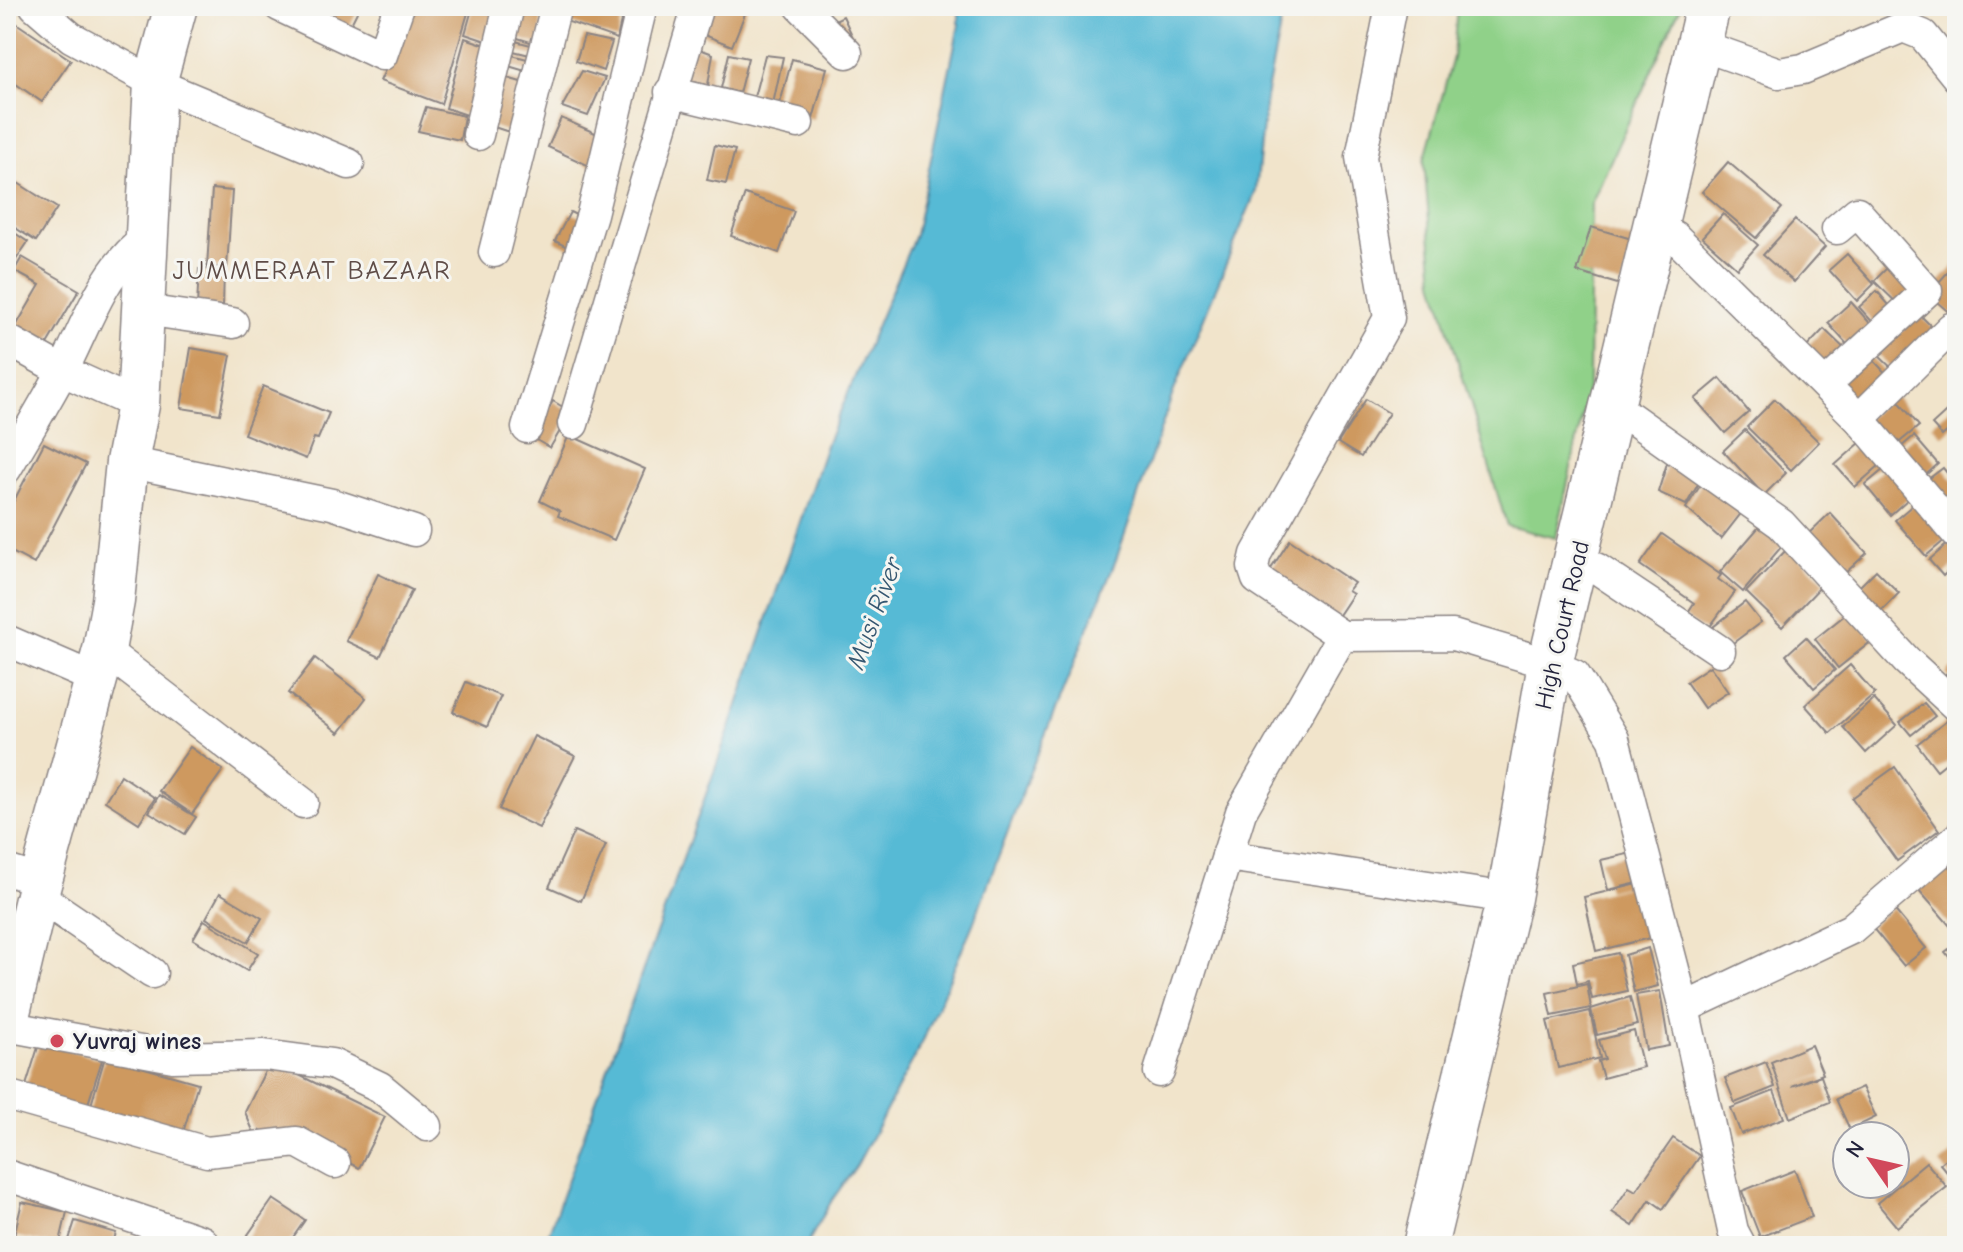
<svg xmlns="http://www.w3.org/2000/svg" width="1963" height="1252" viewBox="0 0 1963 1252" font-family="'Comic Neue',sans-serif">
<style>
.green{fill:#90d189;stroke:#597a62;stroke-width:2}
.water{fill:#57bad5;stroke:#3c6e88;stroke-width:2}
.building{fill:#ce995e}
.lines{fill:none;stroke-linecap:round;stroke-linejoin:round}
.minor-casing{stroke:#8a8383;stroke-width:33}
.secondary-casing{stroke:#8a8383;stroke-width:45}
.trunk-casing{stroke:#8a8383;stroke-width:47}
.minor{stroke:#fff;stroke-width:30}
.secondary{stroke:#fff;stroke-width:42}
.trunk{stroke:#fff;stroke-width:44}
.poi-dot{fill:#d1495b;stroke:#f6f6f2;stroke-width:3}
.labels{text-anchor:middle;stroke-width:6;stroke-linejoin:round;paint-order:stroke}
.street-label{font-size:24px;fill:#22223b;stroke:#f6f6f2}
.poi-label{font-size:24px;font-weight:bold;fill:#22223b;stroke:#f6f6f2;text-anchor:start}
.neighbourhood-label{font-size:26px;letter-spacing:2px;fill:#5e4c47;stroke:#f6f6f2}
.water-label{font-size:26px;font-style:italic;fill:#355771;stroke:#f6f6f2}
</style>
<rect width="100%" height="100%" fill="#f6f6f2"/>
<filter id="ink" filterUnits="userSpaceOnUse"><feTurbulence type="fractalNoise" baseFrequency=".0125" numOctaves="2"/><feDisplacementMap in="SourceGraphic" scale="16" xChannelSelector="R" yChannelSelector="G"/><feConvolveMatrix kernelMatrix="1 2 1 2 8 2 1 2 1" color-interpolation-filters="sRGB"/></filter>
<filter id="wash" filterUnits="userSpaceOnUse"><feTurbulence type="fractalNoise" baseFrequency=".006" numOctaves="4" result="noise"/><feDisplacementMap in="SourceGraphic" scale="32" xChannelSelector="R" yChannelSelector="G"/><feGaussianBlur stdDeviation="1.8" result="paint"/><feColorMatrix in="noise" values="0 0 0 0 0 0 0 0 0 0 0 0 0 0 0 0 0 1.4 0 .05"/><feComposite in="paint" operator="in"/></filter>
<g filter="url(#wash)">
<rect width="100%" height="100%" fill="#f1e4cb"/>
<!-- green -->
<polygon class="green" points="1457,6 1681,6 1591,204 1589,384 1556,538 1507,526 1434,281 1424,161 1453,57"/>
<!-- water -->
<polygon class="water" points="959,6 1284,6 1266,97 1256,191 1173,393 1116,560 1030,772 973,924 922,1043 857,1165 832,1200 806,1246 544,1246 737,708 826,445 915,235 959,25"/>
<g id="blocks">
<!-- building -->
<g class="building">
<polygon points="288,6 360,6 346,34"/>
<polygon points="415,6 470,6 441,104 380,81"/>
<polygon points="473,6 501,6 492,43 465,34"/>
<polygon points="518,6 542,6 540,45 511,36"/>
<polygon points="565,6 611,6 623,12 617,39 560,19"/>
<polygon points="703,6 748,6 732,46 694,31"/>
<polygon points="843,16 858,48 825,25"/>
<polygon points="16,23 71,60 42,102 6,77 6,38"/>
<polygon points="584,36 612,42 603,71 576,61"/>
<polygon points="465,38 495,48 473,117 446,108"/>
<polygon points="511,40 539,47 538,57 509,50"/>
<polygon points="689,45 713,54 708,85 679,79"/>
<polygon points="508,54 535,61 532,73 505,65"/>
<polygon points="729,54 748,58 739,93 721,88"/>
<polygon points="765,55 783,57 773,104 753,101"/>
<polygon points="792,59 827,68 813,119 778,111"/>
<polygon points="582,71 605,78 588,116 562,107"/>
<polygon points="497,75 531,85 515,134 485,124"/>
<polygon points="426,107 464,116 460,140 418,131"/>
<polygon points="561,118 609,139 596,169 548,147"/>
<polygon points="715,145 735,150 726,184 707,180"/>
<polygon points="1728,162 1782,208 1756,238 1702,192"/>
<polygon points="18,183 57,208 36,241 6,222 6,203"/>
<polygon points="212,189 232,191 227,268 207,267"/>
<polygon points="745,194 794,211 779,253 731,236"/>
<polygon points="570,212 588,221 573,250 555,241"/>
<polygon points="1723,214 1758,245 1737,268 1702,237"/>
<polygon points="1795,220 1825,247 1794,282 1763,255"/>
<polygon points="6,227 28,242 11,267 6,264"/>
<polygon points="1591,227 1635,240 1621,285 1577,272"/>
<polygon points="1847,254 1874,284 1857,301 1829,270"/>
<polygon points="22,257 79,290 43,351 12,333 40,285 14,271"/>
<polygon points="1893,262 1922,289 1903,309 1874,281"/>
<polygon points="1957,262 1957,314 1954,317 1928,294"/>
<polygon points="199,269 224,270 223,307 197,306"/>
<polygon points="1877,291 1894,311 1877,327 1859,307"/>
<polygon points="1851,302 1876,330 1853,351 1828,323"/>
<polygon points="1919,314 1939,334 1898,374 1877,354"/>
<polygon points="1824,329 1850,354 1828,377 1802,352"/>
<polygon points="191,348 231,355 220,414 181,408"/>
<polygon points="1865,351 1891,379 1855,412 1829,384"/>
<polygon points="1720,378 1749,412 1725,433 1695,399"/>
<polygon points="263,386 329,413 318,439 314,438 306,459 244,434"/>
<polygon points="1894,395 1919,426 1890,450 1865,420"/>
<polygon points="1366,399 1389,413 1361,457 1338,443"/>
<polygon points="1775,399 1819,442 1791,470 1747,427"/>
<polygon points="553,401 571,412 550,448 531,437"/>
<polygon points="1957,402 1957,423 1942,436 1932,425"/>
<polygon points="1745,430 1786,473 1764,495 1723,451"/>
<polygon points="569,435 645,469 614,540 558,516 560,511 540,501"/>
<polygon points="1869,435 1889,457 1855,487 1835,465"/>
<polygon points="1914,436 1938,464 1919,481 1894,453"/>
<polygon points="44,443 86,464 34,564 6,549 6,516"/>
<polygon points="1668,460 1703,476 1686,505 1658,492"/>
<polygon points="1890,464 1915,493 1890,515 1865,485"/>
<polygon points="1943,468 1957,485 1957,492 1940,506 1922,484"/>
<polygon points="1705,478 1742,512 1721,539 1686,508"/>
<polygon points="1921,498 1952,534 1926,556 1895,520"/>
<polygon points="1830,513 1867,553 1843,575 1806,536"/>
<polygon points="1765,520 1788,539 1743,592 1720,572"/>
<polygon points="1662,534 1721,575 1718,579 1735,592 1706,632 1685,617 1694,603 1640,565"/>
<polygon points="1957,536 1957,563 1943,576 1929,560"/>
<polygon points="1290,540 1354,583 1348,591 1353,594 1333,624 1265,578"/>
<polygon points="1789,547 1825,582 1782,627 1746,592"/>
<polygon points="1876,570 1899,593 1878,614 1855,591"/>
<polygon points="378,574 412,590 380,657 346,641"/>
<polygon points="1745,602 1761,622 1729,646 1713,627"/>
<polygon points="1850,611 1873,640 1838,668 1815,639"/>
<polygon points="1806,637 1835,670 1814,688 1786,655"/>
<polygon points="315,658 366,698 339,733 288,693"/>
<polygon points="1957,663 1957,685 1946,674"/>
<polygon points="1850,665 1875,694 1830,733 1805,705"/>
<polygon points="1710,666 1728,692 1704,708 1686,682"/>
<polygon points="466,682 501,696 487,727 453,712"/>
<polygon points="1874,699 1897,725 1866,753 1843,727"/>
<polygon points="1924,703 1935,716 1911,735 1900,722"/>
<polygon points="1957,713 1957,754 1937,770 1917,744"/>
<polygon points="534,736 575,756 539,828 499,809"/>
<polygon points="190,747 223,770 192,814 159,791"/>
<polygon points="1895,767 1939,830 1897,861 1852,798"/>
<polygon points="121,775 155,798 139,823 105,801"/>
<polygon points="159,795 196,817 185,834 149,812"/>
<polygon points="574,831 606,845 581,901 549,887"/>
<polygon points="1632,853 1638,883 1608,890 1601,860"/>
<polygon points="1947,863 1957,875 1957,934 1918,889"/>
<polygon points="1638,884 1650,938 1596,951 1584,897"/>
<polygon points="220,893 262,918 248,942 206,918"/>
<polygon points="1893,908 1926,948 1904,966 1871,926"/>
<polygon points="204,920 258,953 247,971 193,939"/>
<polygon points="1957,943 1957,967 1945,952"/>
<polygon points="1648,948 1658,986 1634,992 1625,955"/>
<polygon points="1618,953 1627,991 1592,999 1588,981 1577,984 1573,963"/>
<polygon points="1587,984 1591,1008 1552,1016 1547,993"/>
<polygon points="1660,991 1669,1046 1646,1050 1636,995"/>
<polygon points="1630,997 1637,1025 1597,1035 1591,1009"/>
<polygon points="1590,1011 1600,1058 1558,1068 1547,1021"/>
<polygon points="1634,1031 1643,1067 1603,1078 1598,1061 1605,1059 1599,1040"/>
<polygon points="40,1041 102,1060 85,1113 23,1095"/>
<polygon points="1811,1045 1823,1074 1792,1086 1821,1076 1830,1102 1790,1118 1771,1062"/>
<polygon points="105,1057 198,1083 181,1139 89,1112"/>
<polygon points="270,1061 385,1117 359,1168 292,1133 257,1140 245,1112"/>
<polygon points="1766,1062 1775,1087 1735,1103 1725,1078"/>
<polygon points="1862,1087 1876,1117 1850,1130 1836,1099"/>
<polygon points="1774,1091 1784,1118 1741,1134 1731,1108"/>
<polygon points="1673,1138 1700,1156 1663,1209 1650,1200 1633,1226 1612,1212 1629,1187 1636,1191"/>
<polygon points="1957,1149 1957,1184 1940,1164"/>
<polygon points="1926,1162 1947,1187 1897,1227 1877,1203"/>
<polygon points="1795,1170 1812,1217 1760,1237 1742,1191"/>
<polygon points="273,1199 305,1220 287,1246 240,1246"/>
<polygon points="22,1202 67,1212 59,1246 14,1236"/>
<polygon points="75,1221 116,1233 112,1246 67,1246"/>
<polygon points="6,1238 36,1245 36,1246 6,1246"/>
</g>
</g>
</g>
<g filter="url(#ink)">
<use href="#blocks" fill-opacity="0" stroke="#8a8383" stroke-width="2"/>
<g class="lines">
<!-- minor casing -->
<g class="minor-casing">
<g id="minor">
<polyline points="35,6 71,37 155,83 349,164"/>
<polyline points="279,6 382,55 399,6"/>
<polyline points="800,6 847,53"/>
<polyline points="1717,51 1779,73 1803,69 1903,27 1923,35 1957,77"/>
<polyline points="670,92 798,123"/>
<polyline points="478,135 509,6"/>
<polyline points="1674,236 1859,419 1957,534"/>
<polyline points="494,252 556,6"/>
<polyline points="144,310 233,323"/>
<polyline points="6,339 63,371 138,405"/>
<polyline points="1825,385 1927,291 1857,212 1837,229"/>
<polyline points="1630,417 1781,524 1907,661 1957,707"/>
<polyline points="1859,419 1951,328 1957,333"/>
<polyline points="573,424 698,6"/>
<polyline points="527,428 592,214 642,6"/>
<polyline points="127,462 332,504 414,531"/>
<path d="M6 469C25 437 44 405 62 372 87 325 103 268 148 237"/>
<polyline points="1596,568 1720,651"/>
<polyline points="1342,636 1257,579 1253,567 1256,554 1389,318 1361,157 1391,6"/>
<polyline points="6,640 96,679"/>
<polyline points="104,650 303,803"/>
<polyline points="1227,856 1509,898"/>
<polyline points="6,870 41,881"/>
<polyline points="37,895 152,973"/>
<polyline points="1684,1008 1851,929 1957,838"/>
<polyline points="6,1026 173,1057 264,1055 332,1064 380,1087 427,1126"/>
<polyline points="1159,1072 1241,812 1342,636 1453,635 1550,664 1575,675 1614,739 1684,1008 1733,1231 1741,1246"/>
<polyline points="6,1095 207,1152 297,1142 335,1163"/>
<polyline points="6,1175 202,1241"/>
</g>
</g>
<!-- secondary casing -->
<g class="secondary-casing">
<polyline id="secondary" points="6,1025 37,895 104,650 113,601 127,462 138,405 155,83 176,6"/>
</g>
<!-- trunk casing -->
<g class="trunk-casing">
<polyline id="trunk" points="1425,1246 1509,898 1550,664 1708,6"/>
</g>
<!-- minor -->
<use href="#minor" class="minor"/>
<!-- secondary -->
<use href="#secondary" class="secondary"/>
<!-- trunk -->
<use href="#trunk" class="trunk"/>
</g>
</g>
<!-- markers -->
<circle class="poi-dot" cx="57" cy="1041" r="8"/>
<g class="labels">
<!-- street labels -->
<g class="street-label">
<text transform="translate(1562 625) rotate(-77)" y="8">High Court Road</text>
</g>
<!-- poi labels -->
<g class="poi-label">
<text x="73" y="1049">Yuvraj wines</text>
</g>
<!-- neighbourhood labels -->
<g class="neighbourhood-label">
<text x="312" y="279">JUMMERAAT BAZAAR</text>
</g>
<!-- water labels -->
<g class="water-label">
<text transform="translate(874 613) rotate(-70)" y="9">Musi River</text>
</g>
</g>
<!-- margin -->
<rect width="1963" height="1252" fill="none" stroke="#f6f6f2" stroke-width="32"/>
<!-- north arrow -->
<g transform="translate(1871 1160) rotate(304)"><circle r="38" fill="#f6f6f2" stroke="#a1a1a9" stroke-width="2"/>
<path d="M0-6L14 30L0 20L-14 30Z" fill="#d1495b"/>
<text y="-12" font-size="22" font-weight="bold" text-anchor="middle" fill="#22223b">N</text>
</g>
</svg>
